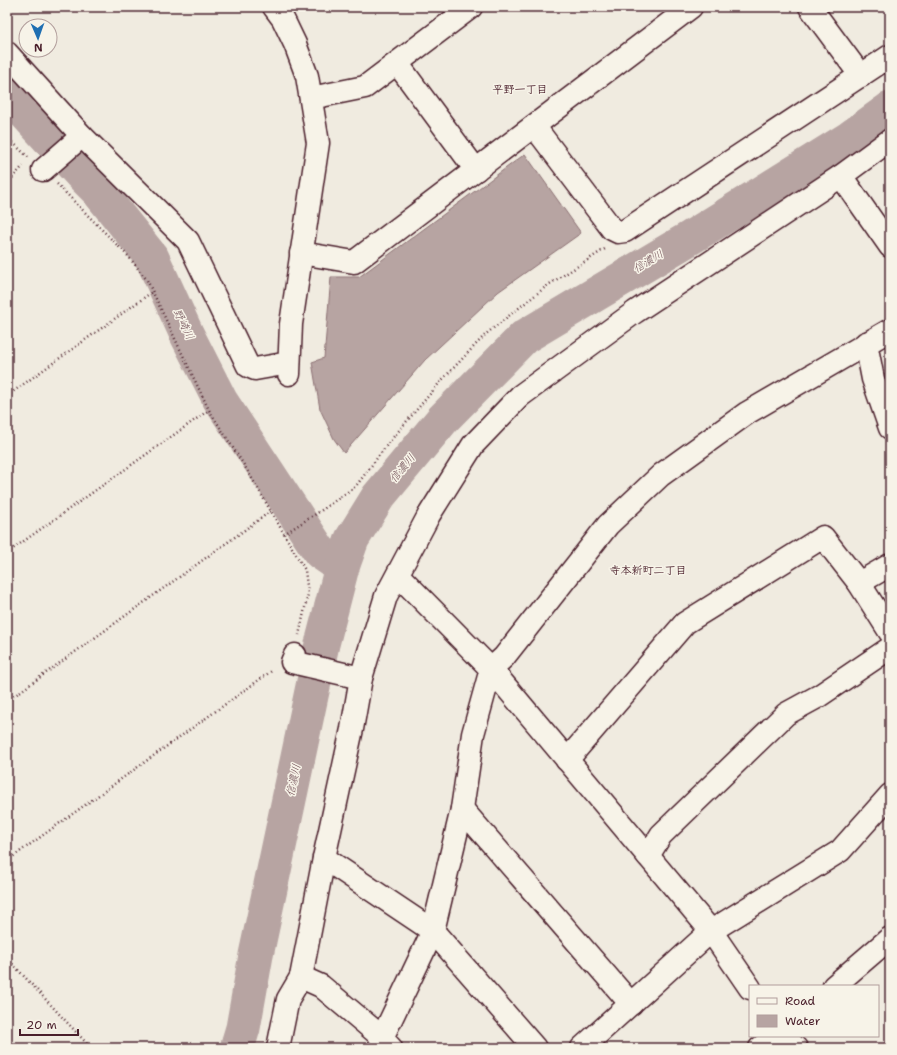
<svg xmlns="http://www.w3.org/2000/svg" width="897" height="1055" viewBox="0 0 897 1055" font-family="'Shantell Sans','Klee One',sans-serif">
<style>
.water{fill:#b7a4a2;stroke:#8b6f72}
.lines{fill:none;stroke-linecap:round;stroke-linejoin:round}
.river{stroke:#b7a4a2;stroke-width:35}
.minor-casing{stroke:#4a1f2b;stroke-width:25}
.path{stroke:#4a1f2b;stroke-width:2.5;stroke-dasharray:1 3;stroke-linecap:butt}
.minor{stroke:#f7f3e8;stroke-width:22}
.labels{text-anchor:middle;stroke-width:3;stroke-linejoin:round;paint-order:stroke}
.neighbourhood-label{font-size:11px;font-weight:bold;fill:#4a1f2b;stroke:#f7f3e8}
.water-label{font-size:11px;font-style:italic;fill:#704e55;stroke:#f7f3e8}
</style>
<rect width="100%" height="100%" fill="#f0ebe0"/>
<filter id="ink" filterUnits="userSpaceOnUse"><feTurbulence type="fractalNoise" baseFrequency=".025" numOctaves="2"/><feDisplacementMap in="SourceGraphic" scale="8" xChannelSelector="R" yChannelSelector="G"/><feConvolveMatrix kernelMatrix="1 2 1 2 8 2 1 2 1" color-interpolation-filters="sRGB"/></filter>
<g filter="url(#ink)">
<!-- water -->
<polygon class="water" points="525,154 581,233 498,292 425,360 344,453 334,439 320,409 312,362 324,358 331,277 359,277"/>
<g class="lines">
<!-- river -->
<g class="river">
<polyline points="7,93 81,174 99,192 152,258 187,335 220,400 320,552 342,567"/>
<polyline points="237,1048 243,1028 256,955 322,644 342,567 352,539 378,497 443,419 524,337 690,238 850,138 890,109"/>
</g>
<!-- minor casing -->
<g class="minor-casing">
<g id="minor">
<polyline points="274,7 283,19 295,44 307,76 318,143 291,324 289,374"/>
<polyline points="810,7 861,76"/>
<polyline points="7,53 82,136 188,241 248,366 255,369 289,363"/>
<polyline points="397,63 476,170"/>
<polyline points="311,98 365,87 471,7"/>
<polyline points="534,126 612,229 618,232 625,231 890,56"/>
<polyline points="43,170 82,136"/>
<polyline points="841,176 890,246"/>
<polyline points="301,253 354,262 691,7"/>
<polyline points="866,343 873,379 890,428"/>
<polyline points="398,575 491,669 711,931 750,988"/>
<polyline points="859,583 890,565"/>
<polyline points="295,655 292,662 361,678"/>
<polyline points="567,760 685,623 823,537 859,583 890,632"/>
<polyline points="462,809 631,1004"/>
<polyline points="648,856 661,835 786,714 819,696 890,648"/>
<polyline points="324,858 433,931 535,1048"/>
<polyline points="301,977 321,986 378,1034 391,1048"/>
<polyline points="834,986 890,938"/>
<polyline points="784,1036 796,1048"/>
<polyline points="382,1038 433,931 462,809 473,734 491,669 504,657 608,525 661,475 747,413 890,330"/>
<polyline points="278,1048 288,999 301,977 324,858 352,729 361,678 386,596 429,515 473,445 520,396 635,312 841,176 890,140"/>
<polyline points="582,1048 711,931 840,851 890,795"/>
<polyline points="760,1048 775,1036"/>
</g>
</g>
<!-- path -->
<g class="path">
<polyline points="7,137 28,157"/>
<polyline points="7,184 23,166"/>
<polyline points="57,184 128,256 147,280 209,410 247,470 305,570 308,594 299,635"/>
<polyline points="7,396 152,292"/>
<polyline points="284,534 319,512 356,486 390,441 442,380 486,334 548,285 605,249"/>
<polyline points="7,553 209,410"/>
<polyline points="7,701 271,511"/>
<polyline points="7,861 273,670"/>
<polyline points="7,958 91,1048"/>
</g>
<!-- minor -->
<use href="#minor" class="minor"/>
</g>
</g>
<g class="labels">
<!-- neighbourhood labels -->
<g class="neighbourhood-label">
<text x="520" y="93">平野一丁目</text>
<text x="648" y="574">寺本新町二丁目</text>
</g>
<!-- water labels -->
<g class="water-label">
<text transform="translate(648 261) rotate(-31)" y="4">信濃川</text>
<text transform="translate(184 324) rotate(64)" y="4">野崎川</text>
<text transform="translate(402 468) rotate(-50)" y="4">信濃川</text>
<text transform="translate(293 780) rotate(-78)" y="4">信濃川</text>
</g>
</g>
<!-- margin -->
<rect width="897" height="1055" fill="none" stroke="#f7f3e8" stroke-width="24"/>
<rect x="12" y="12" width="873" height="1031" fill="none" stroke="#4a1f2b" stroke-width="1.5" filter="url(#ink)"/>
<!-- legend -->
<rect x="749" y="985" width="130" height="52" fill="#f7f3e8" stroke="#b29e9c"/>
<rect x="757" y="998" width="20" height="6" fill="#f7f3e8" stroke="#b29e9c"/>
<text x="785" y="1005" font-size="12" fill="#4a1f2b">Road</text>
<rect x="757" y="1015" width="20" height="12" fill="#b7a4a2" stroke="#b29e9c"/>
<text x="785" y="1025" font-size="12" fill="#4a1f2b">Water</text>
<!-- north arrow -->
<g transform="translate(38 38) rotate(178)"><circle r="19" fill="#f7f3e8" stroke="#b29e9c"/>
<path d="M0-3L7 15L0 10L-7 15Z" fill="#1f6fb2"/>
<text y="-6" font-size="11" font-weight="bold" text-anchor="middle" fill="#4a1f2b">N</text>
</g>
<!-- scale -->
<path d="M20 1029v6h58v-6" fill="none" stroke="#4a1f2b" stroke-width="2"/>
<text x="26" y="1029" font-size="12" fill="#4a1f2b" stroke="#f7f3e8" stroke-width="3" paint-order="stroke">20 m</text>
</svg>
